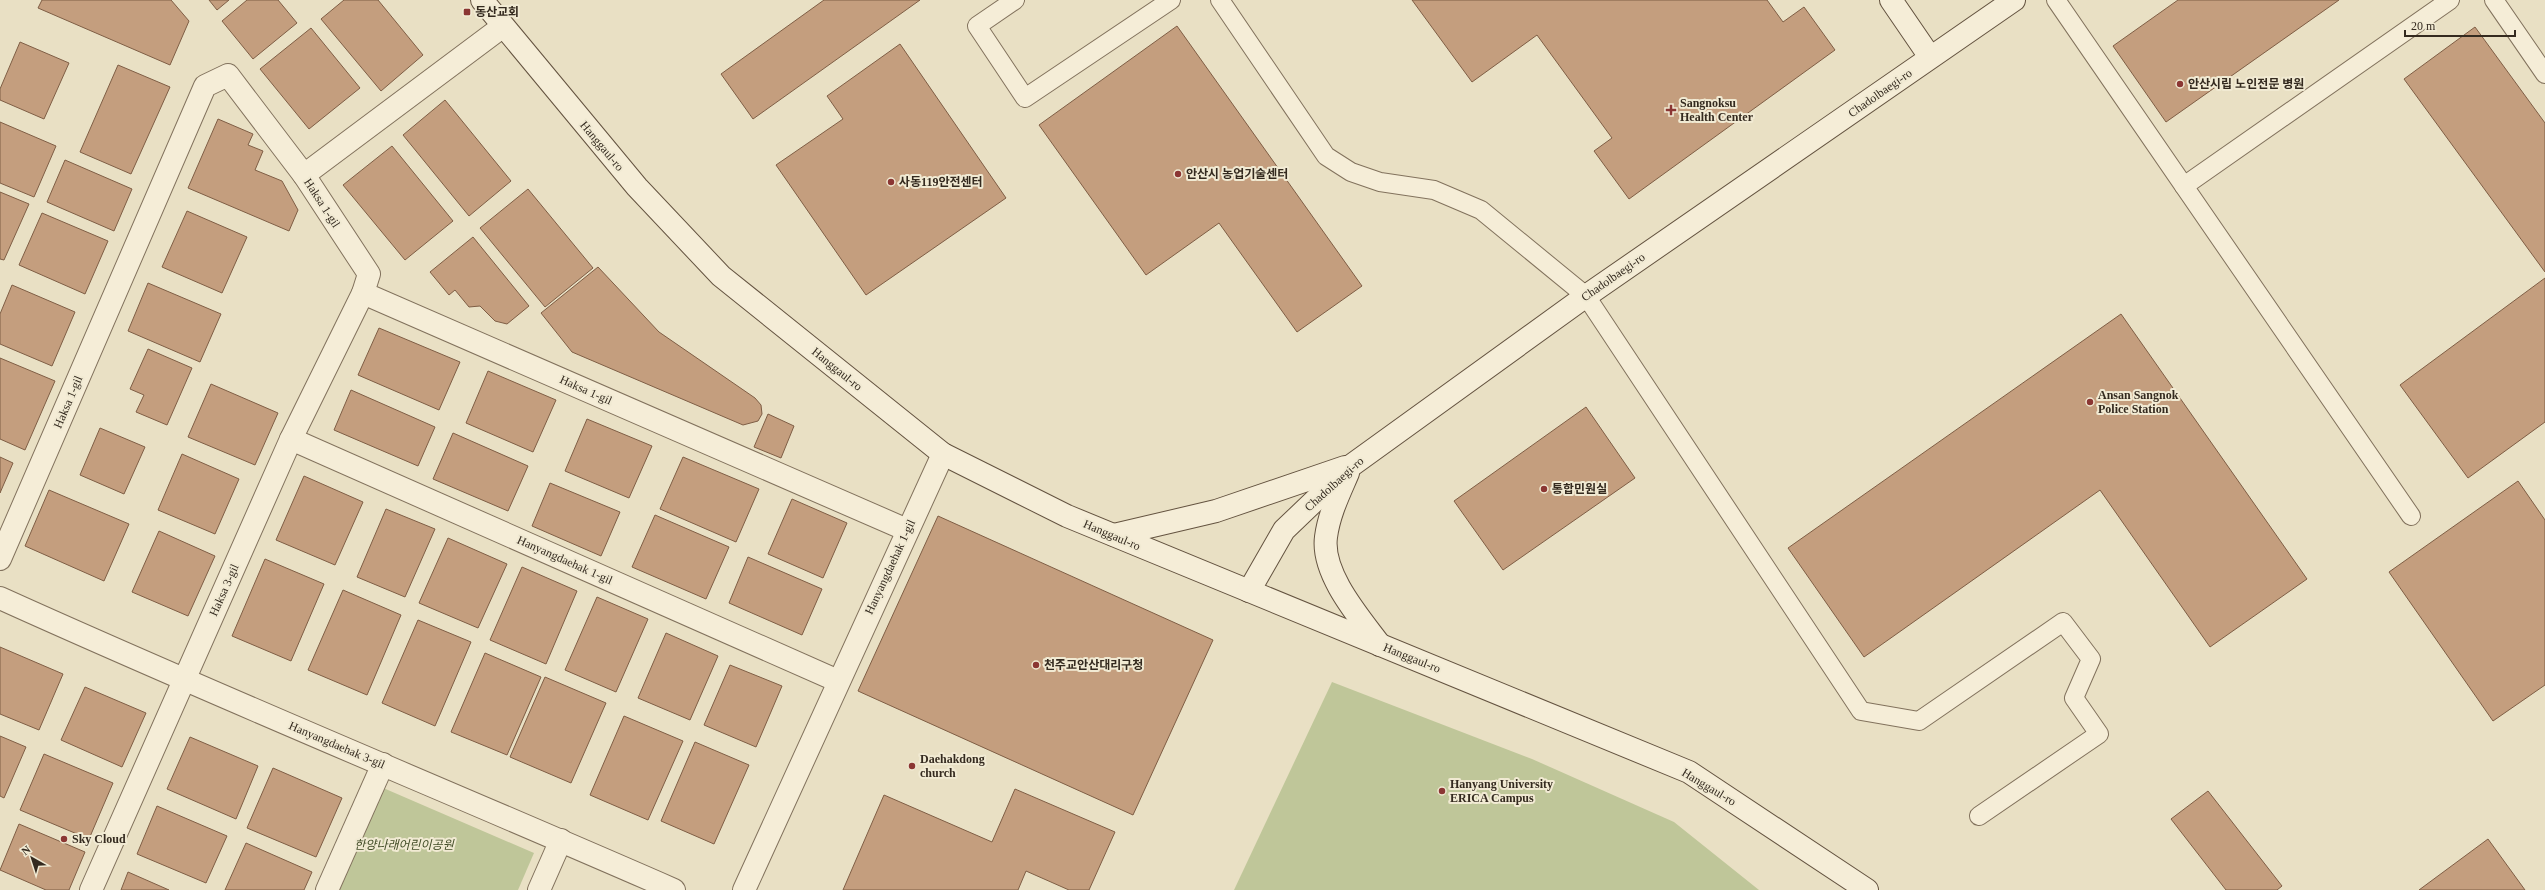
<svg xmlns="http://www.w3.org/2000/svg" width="2545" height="890" viewBox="0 0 2545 890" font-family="'Times New Roman','Noto Sans KR',serif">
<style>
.green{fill:#bfc699}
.building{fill:#c49e7e;stroke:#7f5e45}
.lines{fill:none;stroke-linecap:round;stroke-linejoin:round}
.lane-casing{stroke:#82725d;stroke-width:20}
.street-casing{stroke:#82725d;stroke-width:24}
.secondary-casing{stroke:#645340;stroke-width:24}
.lane{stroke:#f5edd7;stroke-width:18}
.street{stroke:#f5edd7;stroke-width:22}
.secondary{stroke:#f5edd7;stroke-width:22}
.poi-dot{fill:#8b3633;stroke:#f1ead3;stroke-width:1.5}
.labels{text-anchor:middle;stroke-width:4;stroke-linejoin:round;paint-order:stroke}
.poi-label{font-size:12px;font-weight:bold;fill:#342a1f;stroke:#f1ead3;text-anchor:start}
.street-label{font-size:12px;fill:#342a1f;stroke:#f1ead3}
.park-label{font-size:12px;font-style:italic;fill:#434e28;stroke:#f1ead3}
</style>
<rect width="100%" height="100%" fill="#e9e0c4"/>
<!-- green -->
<g class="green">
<polygon points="1332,682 1532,759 1674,822 1759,890 1234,890"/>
<polygon points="381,787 534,853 518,890 336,890"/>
</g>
<!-- building -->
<g class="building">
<polygon points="42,0 171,0 189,21 170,65 38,8"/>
<polygon points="209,0 229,0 217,10"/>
<polygon points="247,0 278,0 297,23 253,59 222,21"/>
<polygon points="344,0 378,0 423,55 381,91 321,19"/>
<polygon points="824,0 920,0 753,119 721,74"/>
<polygon points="1412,0 1767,0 1783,22 1804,7 1835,50 1629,199 1594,151 1612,138 1537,35 1472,82"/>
<polygon points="2178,0 2339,0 2166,122 2113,46"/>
<polygon points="1177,26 1362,286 1297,332 1219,223 1146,275 1039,125"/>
<polygon points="2475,27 2545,123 2545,272 2404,79"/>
<polygon points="311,28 360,88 309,129 260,69"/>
<polygon points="20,42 69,63 44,119 0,100 0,89"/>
<polygon points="900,44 1006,198 866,295 776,165 843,119 827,96"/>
<polygon points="118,65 170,87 131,174 80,152"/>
<polygon points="445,100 511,181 469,216 403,135"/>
<polygon points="218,119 253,134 248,145 263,151 255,170 282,181 298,210 289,231 188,188"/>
<polygon points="0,122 56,146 34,197 0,183"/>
<polygon points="392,146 453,221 405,260 343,185"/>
<polygon points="65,160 132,189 114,231 47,202"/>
<polygon points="528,189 593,268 545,307 480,228"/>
<polygon points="0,192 29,204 4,260 0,259"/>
<polygon points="187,211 247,237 222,293 162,267"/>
<polygon points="42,213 108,241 85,294 19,265"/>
<polygon points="473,237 529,306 507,324 495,321 480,306 469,307 455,290 449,295 430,272"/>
<polygon points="598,267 659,332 755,398 761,405 762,414 758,421 743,425 572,352 541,313"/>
<polygon points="2545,278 2545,422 2468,478 2400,385"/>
<polygon points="148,283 221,314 200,362 128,331"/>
<polygon points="12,285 75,312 52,366 0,344 0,314"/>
<polygon points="2121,314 2307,579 2210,647 2100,490 1864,657 1788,548"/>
<polygon points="379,328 460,362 439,410 358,375"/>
<polygon points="148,349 192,368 167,425 136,412 144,395 130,389"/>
<polygon points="0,358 55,381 25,450 0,439"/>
<polygon points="488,371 556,400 533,452 466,423"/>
<polygon points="211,384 278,413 255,465 188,437"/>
<polygon points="351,390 435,427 418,466 334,430"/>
<polygon points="1586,407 1635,478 1503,570 1454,501"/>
<polygon points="768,414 794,426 781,458 754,447"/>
<polygon points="587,419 652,446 629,498 565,471"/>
<polygon points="100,428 145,447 124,494 80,475"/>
<polygon points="453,433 528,466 508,511 433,479"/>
<polygon points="182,454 239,479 215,534 158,510"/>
<polygon points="0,457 13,463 0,493"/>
<polygon points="683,457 759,489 736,542 660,509"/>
<polygon points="304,476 363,502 335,565 276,540"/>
<polygon points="2518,481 2545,520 2545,685 2493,721 2389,572"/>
<polygon points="550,483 620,512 601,556 532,526"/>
<polygon points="49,490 129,524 104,581 25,546"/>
<polygon points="792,499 847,523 823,578 768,554"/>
<polygon points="386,509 435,529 405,597 357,577"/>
<polygon points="655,515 729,547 706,599 632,567"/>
<polygon points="938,516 1213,640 1133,815 858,691"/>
<polygon points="159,531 215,556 188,616 132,592"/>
<polygon points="448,538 507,564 478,628 419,603"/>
<polygon points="748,557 822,589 802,635 729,603"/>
<polygon points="265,559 324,584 291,661 232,636"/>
<polygon points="522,567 577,591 546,664 490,640"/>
<polygon points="343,590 401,615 367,695 308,670"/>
<polygon points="597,597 648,619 616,692 565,670"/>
<polygon points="418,620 471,642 435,726 382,703"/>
<polygon points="666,633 718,656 690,720 638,698"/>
<polygon points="0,647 63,674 39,730 0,714"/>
<polygon points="485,653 541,677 507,755 451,732"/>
<polygon points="730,665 782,686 756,747 704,725"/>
<polygon points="545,677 606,703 571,783 510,757"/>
<polygon points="85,687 146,713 122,767 61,740"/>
<polygon points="624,716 683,741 648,820 590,795"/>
<polygon points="0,736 26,747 4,798 0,796"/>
<polygon points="190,737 258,766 236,819 167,789"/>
<polygon points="695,742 749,765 714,844 661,821"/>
<polygon points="44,754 113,783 89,839 20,810"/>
<polygon points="273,768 342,798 316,857 247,828"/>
<polygon points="1015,789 1115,832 1089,890 1069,890 1026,871 1018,890 843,890 884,795 992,842"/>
<polygon points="2208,791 2282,886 2277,890 2226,890 2171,819"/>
<polygon points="157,806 227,836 206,883 137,854"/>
<polygon points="19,824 85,852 69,890 46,890 0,870"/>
<polygon points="2488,839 2525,890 2419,890"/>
<polygon points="246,843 312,872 304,890 225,890"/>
<polygon points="128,872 169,890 121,890"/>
</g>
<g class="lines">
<!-- lane casing -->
<g class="lane-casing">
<g id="lane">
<polyline points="1015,0 977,26 1025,98 1171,0"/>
<polyline points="1220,0 1326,156 1351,172 1380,182 1434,190 1481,210 1586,296 1861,711 1919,721 2063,622 2091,659 2074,698 2099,734 1979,816"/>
<polyline points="2056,0 2411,516"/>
<polyline points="2494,0 2545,74"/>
<polyline points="2184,186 2450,0"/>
</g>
</g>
<!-- street casing -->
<g class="street-casing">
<g id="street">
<polyline points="304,175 502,27"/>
<polyline points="291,439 838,681"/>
<polyline points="0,559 205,86 228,75 304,175 369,274 363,293 907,530"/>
<path d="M0 598C223 699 450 792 674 890"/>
<polyline points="91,890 291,439 363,293"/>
<polyline points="327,890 383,764"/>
<polyline points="539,890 561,840"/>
<polyline points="744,890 943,454"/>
</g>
</g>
<!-- secondary casing -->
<g class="secondary-casing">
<g id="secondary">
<polyline points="482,0 637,187 721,276 943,454 1067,516 1689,772 1867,890"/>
<polyline points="1891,0 1930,57"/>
<path d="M1348 473C1339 494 1329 514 1326 537 1321 574 1360 618 1380 645"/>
<polyline points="1114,535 1216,511 1345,467"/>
<polyline points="1249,591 1284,530 1352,465 1586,296 2014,0"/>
</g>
</g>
<!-- lane -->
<use href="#lane" class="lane"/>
<!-- street -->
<use href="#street" class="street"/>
<!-- secondary -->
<use href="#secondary" class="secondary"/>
</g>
<!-- markers -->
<g class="poi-dot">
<rect x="463" y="8" width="8" height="8" rx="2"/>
<circle cx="2180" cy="84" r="4"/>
<path d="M1669 104h4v4h4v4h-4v4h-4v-4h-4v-4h4z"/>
<circle cx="1178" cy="174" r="4"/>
<circle cx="891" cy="182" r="4"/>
<circle cx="2090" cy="402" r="4"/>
<circle cx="1544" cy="489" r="4"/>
<circle cx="1036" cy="665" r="4"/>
<circle cx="912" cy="766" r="4"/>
<circle cx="1442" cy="791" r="4"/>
<circle cx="64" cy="839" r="4"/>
</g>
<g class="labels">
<!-- poi labels -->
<g class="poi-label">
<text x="475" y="16">동산교회</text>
<text x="2188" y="88">안산시립 노인전문 병원</text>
<text x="1680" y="107">Sangnoksu<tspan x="1680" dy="14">Health Center</tspan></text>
<text x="1186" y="178">안산시 농업기술센터</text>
<text x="899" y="186">사동119안전센터</text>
<text x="2098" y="399">Ansan Sangnok<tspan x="2098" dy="14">Police Station</tspan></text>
<text x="1552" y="493">통합민원실</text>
<text x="1044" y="669">천주교안산대리구청</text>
<text x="920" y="763">Daehakdong<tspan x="920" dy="14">church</tspan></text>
<text x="1450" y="788">Hanyang University<tspan x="1450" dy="14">ERICA Campus</tspan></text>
<text x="72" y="843">Sky Cloud</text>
</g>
<!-- street labels -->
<g class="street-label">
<text transform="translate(1880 93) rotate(-35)" y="4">Chadolbaegi-ro</text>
<text transform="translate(602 146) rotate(50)" y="4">Hanggaul-ro</text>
<text transform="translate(322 203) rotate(57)" y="4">Haksa 1-gil</text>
<text transform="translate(1613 277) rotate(-35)" y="4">Chadolbaegi-ro</text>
<text transform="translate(837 369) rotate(39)" y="4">Hanggaul-ro</text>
<text transform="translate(586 390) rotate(24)" y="4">Haksa 1-gil</text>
<text transform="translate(68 402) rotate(-67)" y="4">Haksa 1-gil</text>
<text transform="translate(1334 484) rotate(-42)" y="4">Chadolbaegi-ro</text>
<text transform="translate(1112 535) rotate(23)" y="4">Hanggaul-ro</text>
<text transform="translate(565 560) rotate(24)" y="4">Hanyangdaehak 1-gil</text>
<text transform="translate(890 567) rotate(-65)" y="4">Hanyangdaehak 1-gil</text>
<text transform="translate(224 590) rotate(-66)" y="4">Haksa 3-gil</text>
<text transform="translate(1412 658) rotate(22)" y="4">Hanggaul-ro</text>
<text transform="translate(337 745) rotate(23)" y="4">Hanyangdaehak 3-gil</text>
<text transform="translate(1709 787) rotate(31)" y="4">Hanggaul-ro</text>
</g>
<!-- park labels -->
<g class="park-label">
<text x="404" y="849">한양나래어린이공원</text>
</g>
</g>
<!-- north arrow -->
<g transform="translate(32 858) rotate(321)" stroke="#f1ead3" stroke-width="3" paint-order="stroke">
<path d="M0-3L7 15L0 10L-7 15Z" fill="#342a1f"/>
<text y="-6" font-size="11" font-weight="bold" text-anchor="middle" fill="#342a1f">N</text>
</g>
<!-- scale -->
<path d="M2405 30v6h110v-6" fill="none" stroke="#342a1f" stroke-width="2"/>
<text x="2411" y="30" font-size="12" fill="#342a1f" stroke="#f1ead3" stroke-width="3" paint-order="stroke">20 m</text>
</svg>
